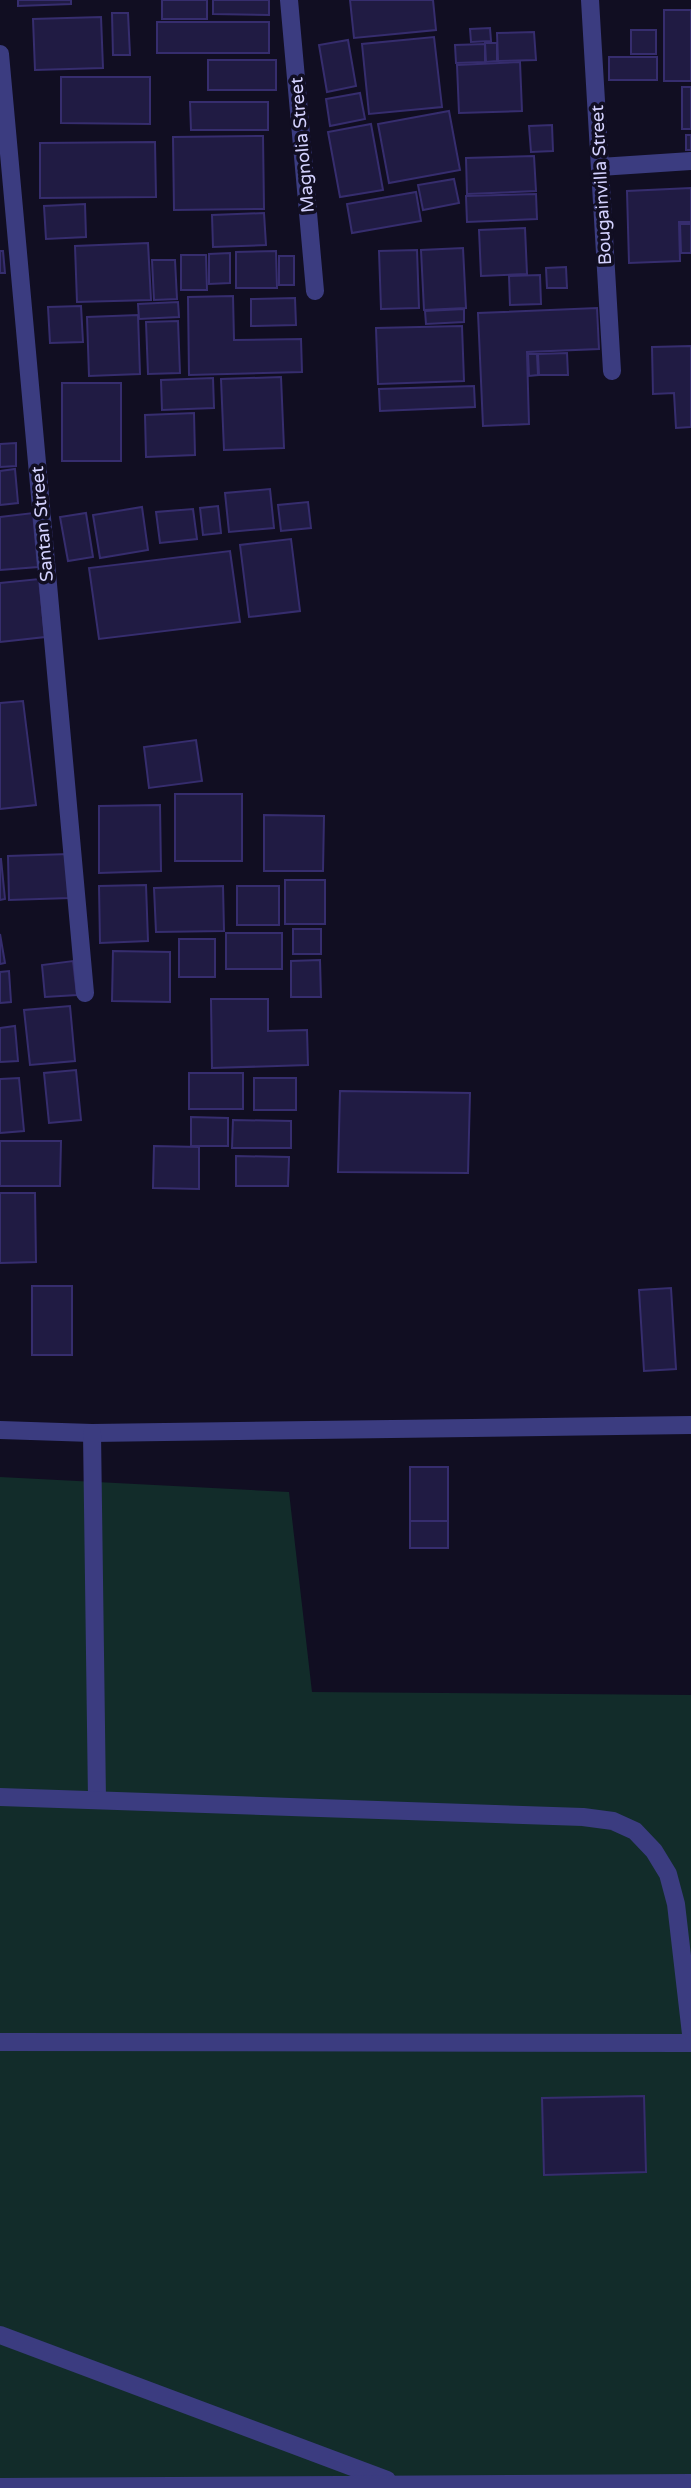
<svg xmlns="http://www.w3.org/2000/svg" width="691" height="2488" viewBox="0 0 691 2488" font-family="'Varela Round',sans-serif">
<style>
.green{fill:#122c2a}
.building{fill:#201b43;stroke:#362d6e;stroke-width:2}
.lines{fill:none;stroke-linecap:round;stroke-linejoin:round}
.street{stroke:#3b3c80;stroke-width:18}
.labels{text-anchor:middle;stroke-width:7;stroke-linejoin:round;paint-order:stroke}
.street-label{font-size:18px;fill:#d3d1fe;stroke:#110e22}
</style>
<rect width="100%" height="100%" fill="#110e22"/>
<!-- green -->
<polygon class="green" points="0,1477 289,1492 312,1692 691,1695 691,2488 0,2488"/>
<!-- building -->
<g class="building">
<polygon points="18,0 71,0 71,4 18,6"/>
<rect x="162" y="0" width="45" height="19"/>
<polygon points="213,0 269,0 269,15 213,14"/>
<polygon points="350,0 433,0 436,30 354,38"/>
<rect x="664" y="10" width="27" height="71"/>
<polygon points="112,13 128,13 130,55 113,55"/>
<polygon points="101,17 103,68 35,70 33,19"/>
<rect x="157" y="22" width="112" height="31"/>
<polygon points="490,28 491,41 471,42 470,29"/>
<rect x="631" y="30" width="25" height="24"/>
<polygon points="534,32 536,60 498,61 497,33"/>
<polygon points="434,37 442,107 369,114 362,44"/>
<polygon points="348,40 356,86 327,92 319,45"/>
<polygon points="485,43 497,43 497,61 486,62"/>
<polygon points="485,44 485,62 456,63 455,45"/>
<rect x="609" y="57" width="48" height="23"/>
<rect x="208" y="60" width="68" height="30"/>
<polygon points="520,62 522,111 459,113 457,65"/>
<polygon points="61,77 150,77 150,124 61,123"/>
<rect x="682" y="87" width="9" height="42"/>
<polygon points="360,93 365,119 330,126 326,99"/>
<polygon points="190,102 268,102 268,130 191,130"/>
<polygon points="449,111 460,170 389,183 378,124"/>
<polygon points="371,124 383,190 340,197 328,132"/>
<polygon points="552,125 553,151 531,152 529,126"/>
<rect x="686" y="135" width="5" height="15"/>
<polygon points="263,136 264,209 174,210 173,137"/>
<polygon points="155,142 156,197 40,198 40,143"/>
<polygon points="534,156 536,191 467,194 466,158"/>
<polygon points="454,179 459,203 423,210 418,185"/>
<polygon points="691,188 691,222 679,222 680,261 629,263 627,191"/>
<polygon points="416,192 421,221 352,233 347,204"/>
<polygon points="536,194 537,219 467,222 466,196"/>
<polygon points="85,204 86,237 46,239 44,206"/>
<polygon points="264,213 266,245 213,247 212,215"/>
<polygon points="680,224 691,224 691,253 681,253"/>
<polygon points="525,228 527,274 481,276 479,230"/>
<polygon points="148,243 151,300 77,302 75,246"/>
<polygon points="463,248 466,308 424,310 421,250"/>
<polygon points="417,250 419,308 381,309 379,251"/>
<polygon points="0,251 3,251 5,273 0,273"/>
<polygon points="276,251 277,288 236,288 236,252"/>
<polygon points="230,253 230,283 209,284 209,254"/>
<polygon points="181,255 206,255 207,290 181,290"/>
<rect x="279" y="256" width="15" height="29"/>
<polygon points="152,260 175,260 177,299 154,300"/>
<polygon points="566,267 567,288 547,288 546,268"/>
<polygon points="540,275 541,304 510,305 509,276"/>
<polygon points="233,296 234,340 301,339 302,372 189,375 188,297"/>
<polygon points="295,298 296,325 251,326 251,299"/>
<polygon points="178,302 179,317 139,319 138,304"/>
<polygon points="81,306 83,342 50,343 48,307"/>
<polygon points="597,308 599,349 527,352 529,424 483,426 478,313"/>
<polygon points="464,309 464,322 426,324 425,311"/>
<polygon points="138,315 140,374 89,376 87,317"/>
<polygon points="178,321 180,373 148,374 146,322"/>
<polygon points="462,326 464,381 378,384 376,328"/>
<polygon points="691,346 691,427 676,428 674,393 653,394 652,347"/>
<polygon points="567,353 568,375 539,375 538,354"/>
<polygon points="528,354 537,354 538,375 529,376"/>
<polygon points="281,377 284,448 224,450 221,379"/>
<polygon points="213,378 214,408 162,410 161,380"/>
<rect x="62" y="383" width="59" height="78"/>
<polygon points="474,386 475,407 380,411 379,389"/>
<polygon points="194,413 195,455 146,457 145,415"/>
<polygon points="16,443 16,466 0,467 0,444"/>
<polygon points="15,469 18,503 0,505 0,471"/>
<polygon points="270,489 274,528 229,532 225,493"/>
<polygon points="308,502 311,528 281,531 278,505"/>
<polygon points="218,506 221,533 203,535 200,508"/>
<polygon points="142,507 148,550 100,558 93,515"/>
<polygon points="193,509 197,539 160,543 156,512"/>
<polygon points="33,513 38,567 0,570 0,517"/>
<polygon points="86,513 93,557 68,561 60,517"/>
<polygon points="291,539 300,611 249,617 240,545"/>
<polygon points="230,551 240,622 99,639 89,568"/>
<polygon points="39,579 45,637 0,642 0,583"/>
<polygon points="23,701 36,805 0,809 0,703"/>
<polygon points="196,740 202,781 149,788 144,747"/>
<rect x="175" y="794" width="67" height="67"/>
<polygon points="160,805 161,871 99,873 99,806"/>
<polygon points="264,815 324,816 323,871 264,871"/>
<polygon points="69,854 70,898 9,900 8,856"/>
<polygon points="1,859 5,899 0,900 0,859"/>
<rect x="285" y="880" width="40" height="44"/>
<polygon points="146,885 148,941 100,943 99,886"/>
<polygon points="223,886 224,931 156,932 154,888"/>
<rect x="237" y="886" width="42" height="39"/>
<rect x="293" y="929" width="28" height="25"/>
<rect x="226" y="933" width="56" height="36"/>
<polygon points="0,934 5,963 0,964"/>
<rect x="179" y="939" width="36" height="38"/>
<polygon points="113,951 170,952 170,1002 112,1001"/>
<polygon points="320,960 321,997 291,997 291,961"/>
<polygon points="73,961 77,995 45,997 42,965"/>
<polygon points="9,971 11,1002 0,1003 0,972"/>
<polygon points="211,999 268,999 268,1031 307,1030 308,1065 212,1068"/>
<polygon points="70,1006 75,1061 30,1065 24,1010"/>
<polygon points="15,1026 18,1061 0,1062 0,1028"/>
<polygon points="76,1070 81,1120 49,1123 44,1073"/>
<rect x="189" y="1073" width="54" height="36"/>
<polygon points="19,1078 24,1131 0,1133 0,1079"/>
<rect x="254" y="1078" width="42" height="32"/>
<polygon points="340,1091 470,1093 468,1173 338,1172"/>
<polygon points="191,1117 228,1118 228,1146 191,1146"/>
<polygon points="233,1120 291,1121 291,1148 232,1148"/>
<polygon points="0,1141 61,1141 60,1186 0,1186"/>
<polygon points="154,1146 199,1147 199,1189 153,1188"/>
<polygon points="236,1156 289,1157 288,1186 236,1186"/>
<polygon points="0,1193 35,1193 36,1262 0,1263"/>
<rect x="32" y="1286" width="40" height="69"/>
<polygon points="671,1288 676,1369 644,1371 639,1290"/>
<rect x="410" y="1467" width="38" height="54"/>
<rect x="410" y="1521" width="38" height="27"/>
<polygon points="644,2096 646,2172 544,2175 542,2098"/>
</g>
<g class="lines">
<!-- street -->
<g class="street">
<polyline points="289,0 315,291"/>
<polyline points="590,0 612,371"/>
<polyline points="0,54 85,993"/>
<polyline points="600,167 691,161"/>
<polyline points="0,1430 92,1433 691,1425"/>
<polyline points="92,1433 97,1800"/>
<polyline points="0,1797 583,1817 613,1821 635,1831 654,1851 668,1874 676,1904 691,2034"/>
<polyline points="0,2042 691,2043"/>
<polyline points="0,2335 387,2480"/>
<polyline points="0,2487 691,2483"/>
</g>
</g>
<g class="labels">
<!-- street labels -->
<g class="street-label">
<text transform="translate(302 145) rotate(-95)" y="6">Magnolia Street</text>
<text transform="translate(601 185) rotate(-93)" y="6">Bougainvilla Street</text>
<text transform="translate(42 524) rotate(-95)" y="6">Santan Street</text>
</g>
</g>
</svg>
